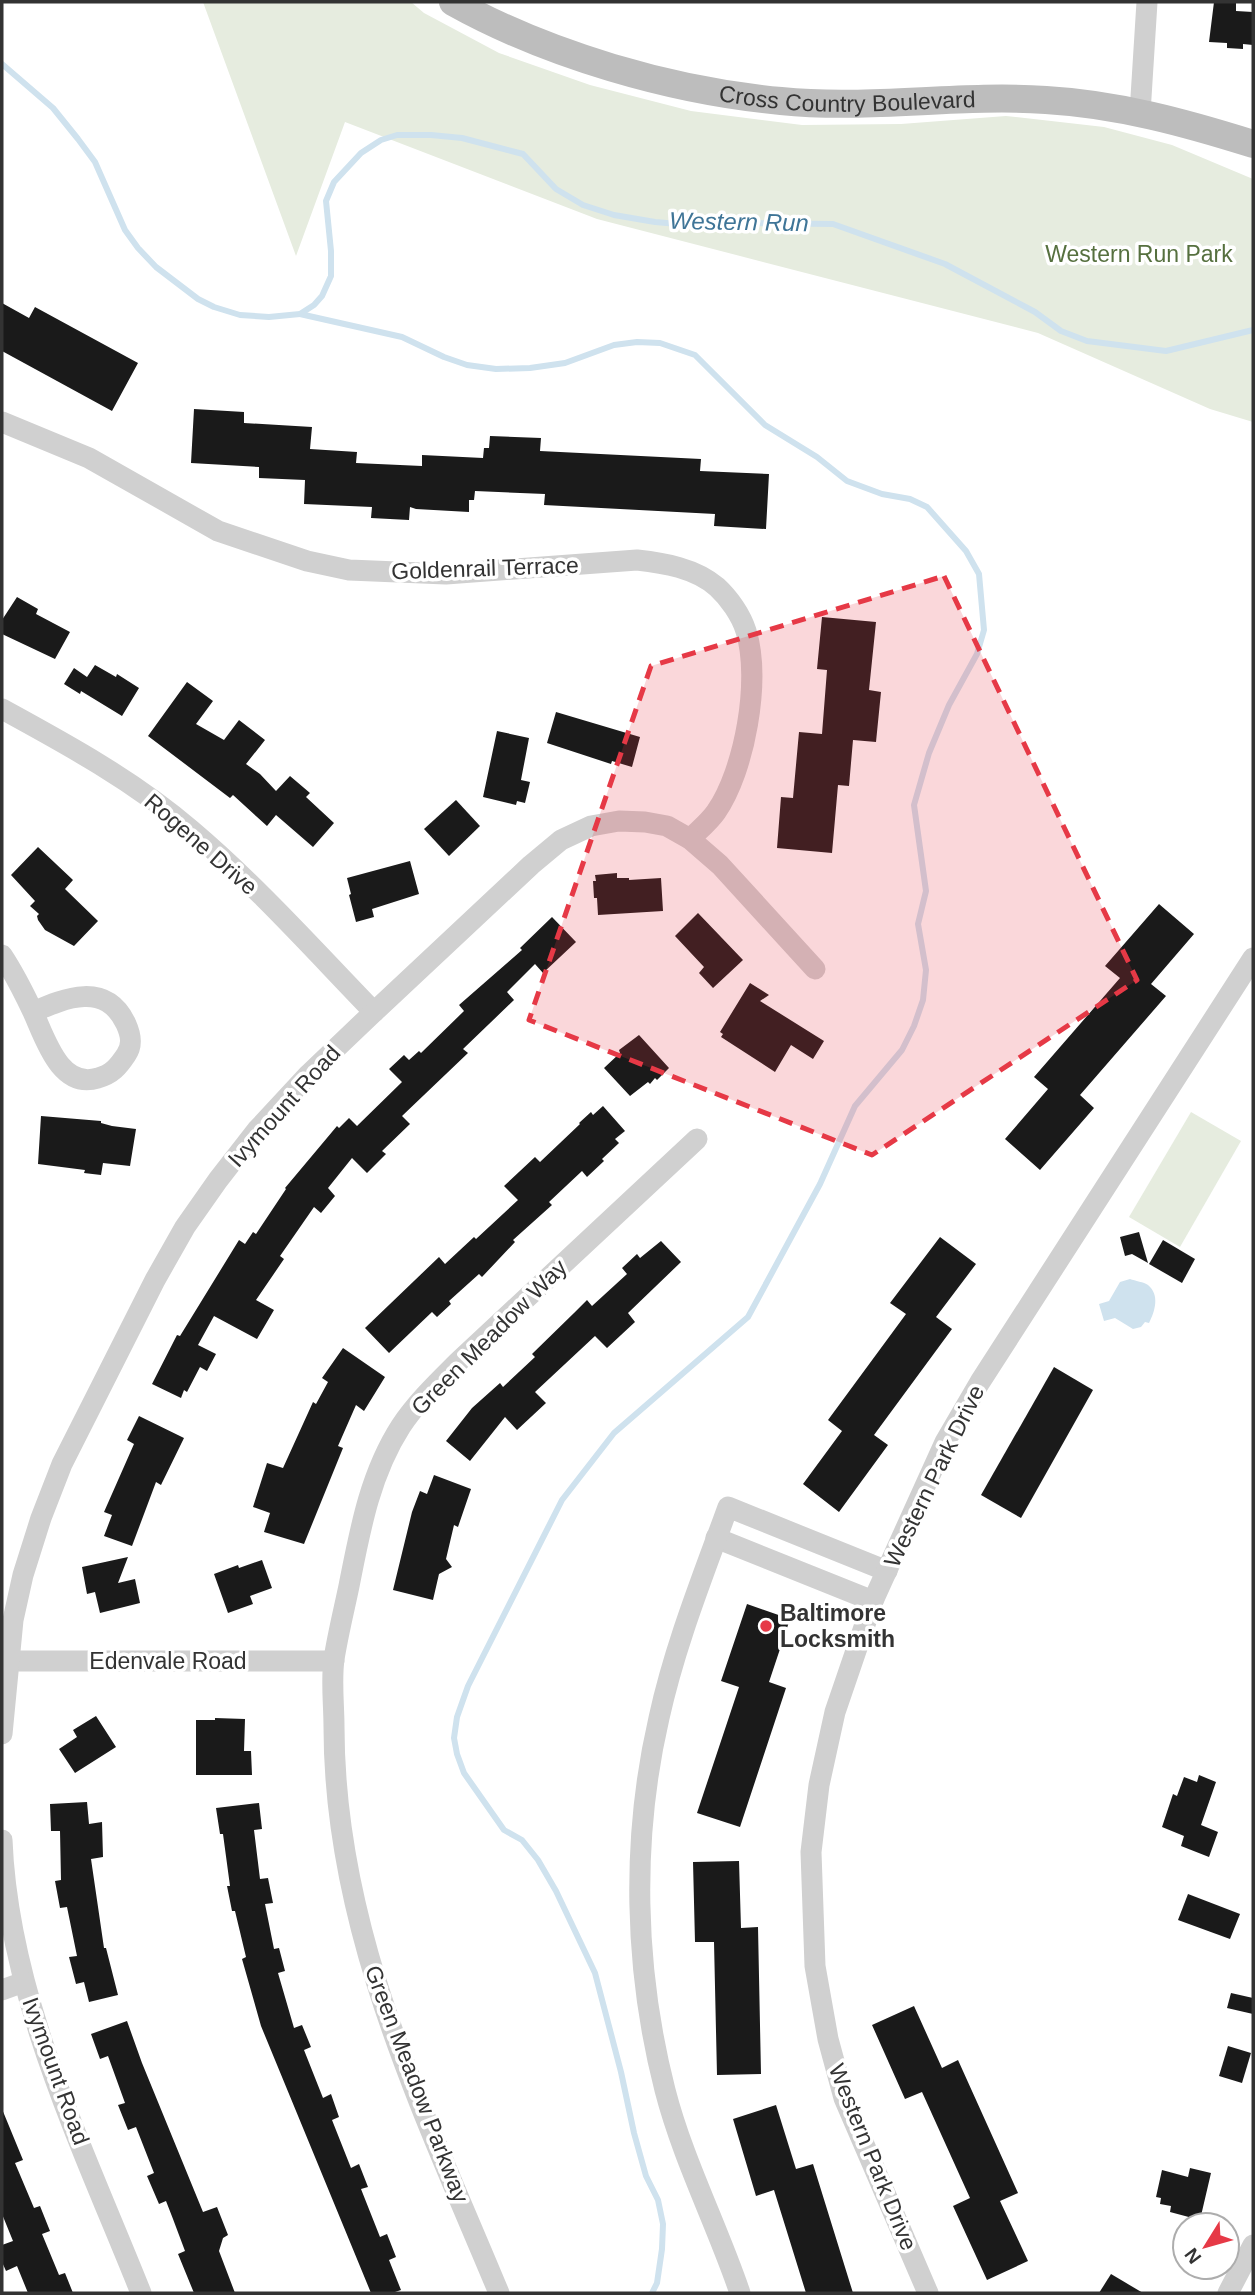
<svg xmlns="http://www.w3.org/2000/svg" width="1255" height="2295" viewBox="0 0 1255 2295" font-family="Arial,sans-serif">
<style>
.green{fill:#e6ecdf}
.water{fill:#cfe2ee}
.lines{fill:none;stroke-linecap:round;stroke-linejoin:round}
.stream{stroke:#cfe2ee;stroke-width:6}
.building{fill:#1a1a1a}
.street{stroke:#d0d0d0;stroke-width:21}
.secondary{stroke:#bdbdbd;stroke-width:28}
.marked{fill:#e63946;fill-opacity:0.2;stroke:#e63946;stroke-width:5;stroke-dasharray:14 9;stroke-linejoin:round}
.poi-dot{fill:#e63946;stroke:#fff;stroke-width:2.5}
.labels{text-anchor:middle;stroke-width:7;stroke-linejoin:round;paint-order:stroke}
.street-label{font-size:23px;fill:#333;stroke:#fff}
.park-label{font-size:23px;fill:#56703f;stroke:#fff}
.poi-label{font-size:23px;font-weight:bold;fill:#333;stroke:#fff;text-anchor:start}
.water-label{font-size:24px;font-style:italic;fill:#3f7597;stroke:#fff}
</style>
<rect width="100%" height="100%" fill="#fff"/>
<!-- green -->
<g class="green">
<polygon points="203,2 411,2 424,13 499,53 590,85 691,111 802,125 901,124 1006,116 1104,127 1172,145 1253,179 1253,422 1210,409 1038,333 597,219 345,122 296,256"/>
<polygon points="1191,1112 1241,1141 1180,1247 1129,1217"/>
</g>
<!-- water -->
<path class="water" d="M1130 1279C1135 1281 1144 1282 1148 1285 1160 1295 1155 1311 1149 1323L1145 1322 1141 1327 1133 1329 1115 1318 1104 1321 1099 1304 1109 1301 1120 1282Z"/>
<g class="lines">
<!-- stream -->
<g class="stream">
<polyline points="2,64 53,108 78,139 95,162 125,230 138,248 156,267 198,299 214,307 240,315 269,317 300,314 314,305 322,296 331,276 331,251 326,201 334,182 361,153 381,140 397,135 431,135 462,138 523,154 556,189 583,205 614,215 655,222 701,226 744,223 833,224 945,264 1035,312 1061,331 1087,341 1166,351 1253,330"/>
<polyline points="300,314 402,337 444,357 467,365 496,369 530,368 565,363 614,345 637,342 660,343 695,355 765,425 817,457 847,481 882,494 910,499 927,507 966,551 979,574 984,630 977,654 949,705 929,753 914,805 926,891 918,924 926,970 923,1000 914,1026 902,1050 855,1106 820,1184 748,1317 614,1433 562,1500 468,1686 457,1717 454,1738 457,1754 464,1773 504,1830 522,1840 538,1860 556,1891 595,1973 621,2072 634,2133 646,2176 658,2200 663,2224 662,2249 657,2283 652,2293"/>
</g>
</g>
<!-- building -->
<g class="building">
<polygon points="1214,2 1236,3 1236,11 1253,12 1253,45 1243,44 1243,49 1227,48 1227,43 1209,42"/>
<polygon points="2,303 29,318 35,307 138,363 112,411 2,351"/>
<polygon points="194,409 244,412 244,423 312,427 310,449 357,452 356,463 422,466 422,455 483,458 484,448 489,448 490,436 541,438 540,451 701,459 700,471 769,474 766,529 714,526 715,514 544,505 545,494 475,491 474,500 469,500 469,512 416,509 410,507 409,520 371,518 372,507 304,504 305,480 259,478 259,467 191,463"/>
<polygon points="17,597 38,609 36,614 70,632 55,659 2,634 2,620"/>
<polygon points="822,617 876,622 869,690 881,692 876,742 853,740 849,786 838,785 832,853 777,848 781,797 793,798 799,732 822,734 827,670 817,669"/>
<polygon points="95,665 116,677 117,674 139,688 122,716 81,691 80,694 64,684 74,668 87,677"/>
<polygon points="187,682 213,701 196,724 224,740 239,720 265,740 246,764 260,774 276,791 290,776 310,793 306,797 334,823 313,847 276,815 267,826 233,795 230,798 148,736"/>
<polygon points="556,712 640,737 632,767 612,761 611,764 547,743"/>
<polygon points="497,731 529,738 521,780 530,782 525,803 517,801 516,805 483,797"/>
<polygon points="456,800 480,826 449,856 424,829"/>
<polygon points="38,847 73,880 65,889 98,921 74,946 45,930 38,920 37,916 39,914 30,906 35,901 11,875"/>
<polygon points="410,861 419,894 372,909 374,917 356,922 349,895 351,894 347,878"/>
<polygon points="617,873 617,878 629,878 629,880 661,878 663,911 598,915 597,898 594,898 593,881 596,881 595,875"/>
<polygon points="1159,904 1194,934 1151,984 1166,996 1080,1095 1094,1108 1040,1170 1005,1139 1048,1089 1034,1077 1120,978 1105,966"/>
<polygon points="698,913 743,960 713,988 699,973 704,967 675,936"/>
<polygon points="552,917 576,942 543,973 535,964 507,992 514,1000 463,1049 468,1053 402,1116 410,1124 382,1151 386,1154 367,1173 352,1158 328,1188 335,1196 321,1213 314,1207 280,1256 284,1259 256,1300 274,1310 257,1339 214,1316 198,1345 216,1354 207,1371 200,1367 187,1392 184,1390 181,1398 152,1384 177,1335 180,1336 239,1240 245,1244 253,1232 256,1234 286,1189 285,1188 337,1126 339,1128 349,1118 357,1126 402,1082 389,1069 404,1055 409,1060 419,1051 421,1053 464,1011 459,1005 522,950 520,948"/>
<polygon points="750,983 769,995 760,1001 824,1041 813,1059 791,1045 775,1072 721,1037 723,1034 720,1032"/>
<polygon points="639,1035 669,1068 657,1080 655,1078 650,1084 648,1082 630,1096 604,1068 620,1053 619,1050"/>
<polygon points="603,1106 625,1131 615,1139 619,1143 602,1159 604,1161 587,1177 582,1171 549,1202 552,1205 513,1240 515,1242 482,1277 479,1274 449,1301 451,1304 437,1317 432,1312 389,1353 365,1328 439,1257 445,1264 474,1237 476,1239 518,1200 504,1186 535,1157 540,1162 580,1124 579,1123 591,1112 593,1115"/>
<polygon points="41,1116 101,1121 101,1123 112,1126 136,1129 130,1166 103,1163 101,1175 84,1173 85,1170 38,1164"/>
<polygon points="1139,1232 1148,1263 1132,1254 1125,1256 1120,1237"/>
<polygon points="940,1237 976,1264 936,1317 952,1329 874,1435 888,1445 839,1512 803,1484 842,1431 828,1420 906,1314 890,1303"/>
<polygon points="1163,1240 1195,1259 1182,1283 1149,1264"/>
<polygon points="661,1241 681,1262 628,1313 635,1322 607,1348 595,1336 535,1392 546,1403 517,1430 505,1417 470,1461 446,1441 472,1408 500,1383 503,1387 535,1357 532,1354 574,1313 587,1300 592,1306 627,1274 622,1268 637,1254 640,1258"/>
<polygon points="343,1348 385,1377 364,1411 356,1405 338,1446 343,1448 304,1544 264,1532 270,1513 253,1507 267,1463 283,1468 313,1402 316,1404 328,1382 322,1378"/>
<polygon points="1054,1367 1093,1390 1021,1518 981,1495"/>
<polygon points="139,1416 184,1438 161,1485 156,1482 132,1546 104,1536 112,1515 104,1512 134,1444 127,1440"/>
<polygon points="434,1475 471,1489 458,1527 454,1525 446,1559 452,1567 439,1574 433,1600 393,1590 412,1512 420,1491 427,1494"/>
<polygon points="128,1557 118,1583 135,1579 140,1603 100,1613 95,1592 87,1594 82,1567"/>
<polygon points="262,1560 272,1588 250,1596 253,1604 228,1613 214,1574 238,1565 239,1568"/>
<polygon points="747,1604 790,1619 769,1682 786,1688 740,1827 697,1813 739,1687 721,1681"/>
<polygon points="96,1716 116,1747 75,1773 59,1749 77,1737 73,1730"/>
<polygon points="215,1718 245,1719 244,1751 251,1751 252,1775 196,1775 196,1720 215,1720"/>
<polygon points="1199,1775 1216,1782 1201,1825 1218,1832 1209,1857 1181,1846 1184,1836 1162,1827 1173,1794 1177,1796 1184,1777 1197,1782"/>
<polygon points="87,1802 89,1824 102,1822 103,1857 91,1859 104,1948 106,1948 118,1995 89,2002 84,1982 76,1984 69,1957 77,1956 67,1907 60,1908 55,1881 61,1880 60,1831 51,1831 50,1804"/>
<polygon points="259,1803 262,1829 254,1830 260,1879 268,1878 273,1903 265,1904 274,1949 279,1948 285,1971 278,1973 294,2028 302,2025 311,2047 304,2050 323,2098 331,2094 339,2117 332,2120 351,2168 359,2164 368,2187 361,2189 380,2237 387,2234 396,2257 389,2260 401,2290 392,2293 371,2293 261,2026 242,1959 246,1957 235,1911 232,1911 227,1886 230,1886 223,1834 220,1834 216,1808"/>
<polygon points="739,1861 741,1928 758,1927 761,2074 717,2075 714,1942 695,1942 693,1862"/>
<polygon points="1188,1894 1240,1914 1230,1939 1178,1920"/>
<polygon points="1231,1993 1253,1998 1253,2014 1227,2008"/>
<polygon points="914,2006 942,2068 958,2060 1018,2193 1000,2201 1028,2261 987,2280 953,2206 970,2198 960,2176 922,2092 905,2099 872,2025"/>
<polygon points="127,2021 142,2063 203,2212 217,2207 228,2235 223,2238 219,2251 235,2293 194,2293 178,2254 185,2251 173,2219 166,2201 159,2204 147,2176 154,2173 136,2127 128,2130 118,2105 125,2103 108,2056 100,2059 91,2034"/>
<polygon points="1228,2046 1251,2053 1242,2083 1219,2076"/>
<polygon points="776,2105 796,2169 813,2164 853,2293 806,2293 774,2190 756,2196 733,2119"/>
<polygon points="2,2109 23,2160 15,2163 34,2208 40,2206 50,2231 42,2234 59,2275 65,2273 73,2293 28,2293 17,2266 6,2271 2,2262 2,2245 13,2241 2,2214"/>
<polygon points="1190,2168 1211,2173 1200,2220 1170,2212 1171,2206 1160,2204 1161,2198 1156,2197 1162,2170 1188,2177"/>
<polygon points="1111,2274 1143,2293 1099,2293"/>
</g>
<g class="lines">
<!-- street -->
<g class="street">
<polyline points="1140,113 1147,2"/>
<path d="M2 422 89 458 218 531 307 561 349 570 446 574 637 560C664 563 695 568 717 587 729 598 741 615 746 631 761 680 745 770 716 812 709 822 699 830 690 839"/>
<path d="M2 709C68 745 134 781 191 830 257 886 314 950 374 1012"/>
<path d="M2 955C14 973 24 993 33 1012 45 1038 60 1090 98 1078 112 1074 118 1067 126 1055 133 1045 131 1035 126 1024 106 981 65 998 33 1012"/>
<polyline points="716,1538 873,1601"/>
<polyline points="2,1661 334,1661"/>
<polyline points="2,1734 13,1620 23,1575 41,1518 62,1464 155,1280 185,1227 218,1180 257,1130 309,1074 374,1012 531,865 561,840 591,826 619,821 645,822 667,826 690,839 720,865 815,969"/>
<path d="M2 1840C8 1996 84 2150 141 2293"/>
<polyline points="2,1990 24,1982"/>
<path d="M499 2293C423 2110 334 1930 334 1727 334 1705 331 1681 334 1659 338 1634 344 1610 349 1586 360 1530 370 1474 401 1426 417 1402 438 1382 458 1362L697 1139"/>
<path d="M740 2293C717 2225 683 2160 665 2090 634 1969 631 1839 659 1718 675 1645 703 1576 728 1507L887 1571"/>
<polyline points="928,2293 844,2098 828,2039 815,1966 811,1852 819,1785 835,1712 873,1601 945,1442 980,1382 1253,958"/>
<polyline points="1228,2293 1253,2245"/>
</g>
<!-- secondary -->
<path class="secondary" id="s1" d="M453 2C548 55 672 91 781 101 869 110 958 94 1046 100 1117 104 1186 123 1253 144"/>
</g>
<!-- marked area -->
<path class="marked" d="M944 576 1137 980 872 1155 529 1020 651 666Z"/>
<!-- markers -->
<circle class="poi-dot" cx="766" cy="1626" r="7"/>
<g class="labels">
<!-- street labels -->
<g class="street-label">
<text dy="8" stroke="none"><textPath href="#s1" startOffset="411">Cross Country Boulevard</textPath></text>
<text transform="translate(485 568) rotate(-2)" y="8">Goldenrail Terrace</text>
<text transform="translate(201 844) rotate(41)" y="8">Rogene Drive</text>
<text transform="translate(284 1106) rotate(-48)" y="8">Ivymount Road</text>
<text transform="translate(489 1337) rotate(-45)" y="8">Green Meadow Way</text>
<text transform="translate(934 1476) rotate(-64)" y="8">Western Park Drive</text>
<text x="168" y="1669">Edenvale Road</text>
<text transform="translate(56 2071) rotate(70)" y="8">Ivymount Road</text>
<text transform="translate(417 2084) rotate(69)" y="8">Green Meadow Parkway</text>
<text transform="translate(873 2157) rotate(68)" y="8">Western Park Drive</text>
</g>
<!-- park labels -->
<g class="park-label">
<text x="1139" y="262">Western Run Park</text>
</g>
<!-- poi labels -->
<g class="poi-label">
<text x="780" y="1621">Baltimore<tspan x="780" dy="26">Locksmith</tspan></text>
</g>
<!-- water labels -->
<g class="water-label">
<text transform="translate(739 222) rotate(1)" y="8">Western Run</text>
</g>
</g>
<!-- border -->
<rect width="1255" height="2295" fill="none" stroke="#333333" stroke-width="7"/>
<!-- north arrow -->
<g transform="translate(1206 2246) rotate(233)"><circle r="33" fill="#ffffff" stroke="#adadad" stroke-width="2"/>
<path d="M0-5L12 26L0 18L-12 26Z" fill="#e63946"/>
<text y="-10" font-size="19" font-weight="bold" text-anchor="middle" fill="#333333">N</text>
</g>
</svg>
